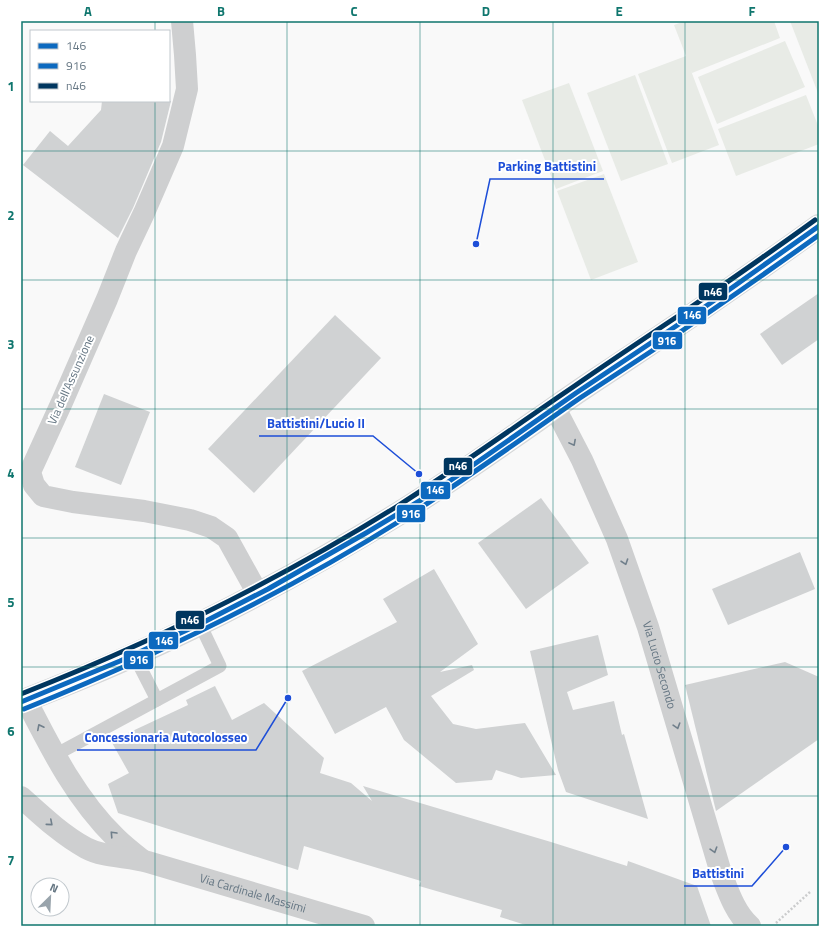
<svg xmlns="http://www.w3.org/2000/svg" width="840" height="947" viewBox="0 0 840 947" font-family="'Titillium Web',sans-serif">
<style>
.green{fill:#e8ebe6}
.building{fill:#d0d2d3}
.lines{fill:none;stroke-linecap:round;stroke-linejoin:round}
.secondary-casing{stroke:#d5d6d7;stroke-width:24}
.path{stroke:#cbcccd;stroke-width:2.5;stroke-dasharray:2 2;stroke-linecap:butt}
.service{stroke:#cecfd0;stroke-width:13}
.minor{stroke:#cecfd0;stroke-width:22}
.secondary{stroke:#e1e2e2;stroke-width:22}
.bus-1-casing{stroke:#fff;stroke-width:8}
.bus-2-casing{stroke:#fff;stroke-width:8}
.bus-3-casing{stroke:#fff;stroke-width:8}
.bus-1{stroke:#0c69bf;stroke-width:5}
.bus-2{stroke:#0c69bf;stroke-width:5}
.bus-3{stroke:#00365f;stroke-width:5}
.oneway{stroke:#707f8b}
.grid{fill:none;stroke:#0f766e;stroke-width:1;stroke-opacity:0.55}
.labels{text-anchor:middle;stroke-width:4;stroke-linejoin:round;paint-order:stroke}
.street-label{font-size:12px;fill:#657683;stroke:#fff}
.leader{fill:none;stroke:#1d4ed8;stroke-width:1.5}
.callout-dot{fill:#1d4ed8;stroke:#fff;stroke-width:1.5}
.callout-label{font-size:13px;text-anchor:middle;font-weight:bold;fill:#1d4ed8;stroke:#fff;stroke-width:4;stroke-linejoin:round;paint-order:stroke}
.line-badge{stroke:#fff;stroke-width:1.5}
.badge-label{font-size:11px;text-anchor:middle;font-weight:bold;fill:#fff}
.neatline{fill:none;stroke:#0f766e;stroke-width:1.5}
.grid-label{font-size:13px;text-anchor:middle;font-weight:bold;fill:#0f766e}
</style>
<rect width="100%" height="100%" fill="#f9f9f9"/>
<!-- green -->
<g class="green">
<polygon points="685,21 774,21 780,38 692,73 690,68 719,145 672,163 638,74 686,56 674,25"/>
<polygon points="790,21 819,21 819,93 818,93"/>
<polygon points="785,41 805,87 717,124 698,77"/>
<polygon points="635,75 668,164 621,181 587,93"/>
<polygon points="569,83 603,171 556,189 522,100"/>
<polygon points="806,95 819,128 819,144 736,176 718,129"/>
<polygon points="604,174 638,262 591,280 557,191"/>
</g>
<!-- building -->
<g class="building">
<polygon points="102,101 171,101 161,142 133,208 118,238 23,165 50,131 68,146 101,110"/>
<polygon points="819,293 819,339 782,365 760,334"/>
<polygon points="335,315 381,358 254,493 208,449"/>
<polygon points="104,394 150,412 121,485 75,467"/>
<polygon points="541,498 589,563 526,609 478,543"/>
<polygon points="800,552 815,589 728,625 712,589"/>
<polygon points="434,569 478,644 440,672 472,665 474,670 431,696 453,724 476,729 525,723 556,775 521,778 496,770 492,780 456,783 404,740 386,707 335,734 302,671 397,622 383,599"/>
<polygon points="598,635 608,675 567,692 573,710 614,701 622,735 624,734 648,819 566,792 558,770 530,651"/>
<polygon points="785,662 819,677 819,739 716,811 685,685"/>
<polygon points="215,686 232,720 264,703 324,758 320,773 351,783 372,801 363,786 551,842 627,866 628,861 697,886 711,926 529,926 500,917 502,910 419,886 421,881 304,846 298,870 118,813 108,784 129,773 111,741 188,705 186,700"/>
</g>
<g class="lines">
<!-- secondary casing -->
<g class="secondary-casing">
<path id="secondary" d="M21 702C59 687 97 672 134 655 225 614 313 566 398 514 459 476 517 434 576 393 598 378 620 364 642 349 702 309 761 268 819 226"/>
</g>
<!-- path -->
<polyline class="path" points="776,923 810,892"/>
<!-- service -->
<g class="service">
<polyline points="134,655 157,700"/>
<polyline points="55,755 220,666 200,624"/>
</g>
<!-- minor -->
<g class="minor">
<polyline points="182,21 185,55 187,89 173,146 144,213 126,251 107,299 62,402 30,472 34,485 43,496 73,502 144,511 190,520 211,527 227,538 258,594"/>
<path id="s1" d="M555 408 582 460 617 539 648 627 721 873C728 891 735 913 750 926"/>
<path d="M26 700C51 749 76 799 116 838 124 846 133 853 142 860"/>
<path id="s2" d="M21 797C41 815 62 835 86 848 105 858 128 856 148 862 220 884 292 905 364 926"/>
</g>
<!-- secondary -->
<use href="#secondary" class="secondary"/>
<!-- bus-1 casing -->
<g class="bus-1-casing">
<polyline id="bus-1" points="21,702 120,661 202,623 268,589 366,533 421,500 466,470 576,393 709,304 819,226"/>
</g>
<!-- bus-2 casing -->
<g class="bus-2-casing">
<path id="bus-2" d="M24 709C156 656 282 595 403 519 464 481 521 439 580 398 610 378 640 359 670 339 720 305 770 270 819 235"/>
</g>
<!-- bus-3 casing -->
<g class="bus-3-casing">
<path id="bus-3" d="M21 694C151 643 277 581 396 507 456 469 514 427 573 387 609 362 645 338 681 314 726 283 771 252 815 220"/>
</g>
<!-- bus-1 -->
<use href="#bus-1" class="bus-1"/>
<!-- bus-2 -->
<use href="#bus-2" class="bus-2"/>
<!-- bus-3 -->
<use href="#bus-3" class="bus-3"/>
</g>
<!-- one-way arrows -->
<defs><path id="oneway-chevron" d="M-2-3.5L2.5 0L-2 3.5" fill="none" stroke-width="1.6" stroke-linecap="round" stroke-linejoin="round"/></defs>
<g class="oneway">
<use href="#oneway-chevron" transform="translate(573 443) rotate(62)"/>
<use href="#oneway-chevron" transform="translate(625 562) rotate(71)"/>
<use href="#oneway-chevron" transform="translate(677 726) rotate(73)"/>
<use href="#oneway-chevron" transform="translate(40 727) rotate(-117)"/>
<use href="#oneway-chevron" transform="translate(50 823) rotate(41)"/>
<use href="#oneway-chevron" transform="translate(113 834) rotate(-133)"/>
<use href="#oneway-chevron" transform="translate(714 850) rotate(73)"/>
</g>
<!-- grid -->
<path class="grid" d="M155 21V31M287 21V926M420 21V926M553 21V926M685 21V926M155 101V926M21 151H819M21 280H819M21 409H819M21 538H819M21 667H819M21 796H819"/>
<g class="labels">
<!-- street labels -->
<g class="street-label">
<text transform="translate(71 380) rotate(-66)" y="4">Via dell'Assunzione</text>
<text dy="4" stroke="none"><textPath href="#s1" startOffset="278">Via Lucio Secondo</textPath></text>
<text dy="4" stroke="none"><textPath href="#s2" startOffset="256">Via Cardinale Massimi</textPath></text>
</g>
</g>
<!-- callouts -->
<path class="leader" d="M476 244L490 179H604M419 474L373 436H259M288 698L256 750H77M786 847L752 886H684"/>
<g class="callout-dot">
<circle cx="476" cy="244" r="4"/>
<circle cx="419" cy="474" r="4"/>
<circle cx="288" cy="698" r="4"/>
<circle cx="786" cy="847" r="4"/>
</g>
<g class="callout-label">
<text x="547" y="171">Parking Battistini</text>
<text x="316" y="428">Battistini/Lucio II</text>
<text x="166" y="742">Concessionaria Autocolosseo</text>
<text x="718" y="878">Battistini</text>
</g>
<g class="line-badge">
<rect x="698" y="282" width="30" height="19" rx="4" fill="#00365f"/>
<rect x="677" y="306" width="30" height="19" rx="4" fill="#0c69bf"/>
<rect x="652" y="331" width="31" height="19" rx="4" fill="#0c69bf"/>
<rect x="443" y="457" width="30" height="19" rx="4" fill="#00365f"/>
<rect x="420" y="481" width="31" height="19" rx="4" fill="#0c69bf"/>
<rect x="396" y="504" width="30" height="19" rx="4" fill="#0c69bf"/>
<rect x="175" y="610" width="30" height="20" rx="4" fill="#00365f"/>
<rect x="148" y="631" width="31" height="19" rx="4" fill="#0c69bf"/>
<rect x="123" y="650" width="31" height="20" rx="4" fill="#0c69bf"/>
</g>
<g class="badge-label">
<text x="713" y="296">n46</text>
<text x="692" y="319">146</text>
<text x="667" y="345">916</text>
<text x="458" y="470">n46</text>
<text x="435" y="494">146</text>
<text x="411" y="518">916</text>
<text x="190" y="624">n46</text>
<text x="164" y="645">146</text>
<text x="139" y="664">916</text>
</g>
<!-- border -->
<rect width="840" height="947" fill="none" stroke="#ffffff" stroke-width="44"/>
<!-- legend -->
<rect x="30" y="30" width="140" height="72" fill="#ffffff" stroke="#c1c8cd"/>
<rect x="38" y="43" width="20" height="6" fill="#0c69bf" stroke="#c1c8cd"/>
<text x="66" y="50" font-size="12" fill="#657683">146</text>
<rect x="38" y="63" width="20" height="6" fill="#0c69bf" stroke="#c1c8cd"/>
<text x="66" y="70" font-size="12" fill="#657683">916</text>
<rect x="38" y="83" width="20" height="6" fill="#00365f" stroke="#c1c8cd"/>
<text x="66" y="90" font-size="12" fill="#657683">n46</text>
<!-- north arrow -->
<g transform="translate(50 897) rotate(24)"><circle r="19" fill="#ffffff" stroke="#c1c8cd"/>
<path d="M0-3L7 15L0 10L-7 15Z" fill="#99a4ac"/>
<text y="-6" font-size="11" font-weight="bold" text-anchor="middle" fill="#657683">N</text>
</g>
<rect x="22" y="22" width="796" height="903" class="neatline"/>
<g class="grid-label">
<text x="88" y="16">A</text>
<text x="221" y="16">B</text>
<text x="354" y="16">C</text>
<text x="486" y="16">D</text>
<text x="619" y="16">E</text>
<text x="752" y="16">F</text>
<text x="11" y="91">1</text>
<text x="11" y="220">2</text>
<text x="11" y="349">3</text>
<text x="11" y="478">4</text>
<text x="11" y="607">5</text>
<text x="11" y="736">6</text>
<text x="11" y="865">7</text>
</g>
</svg>
